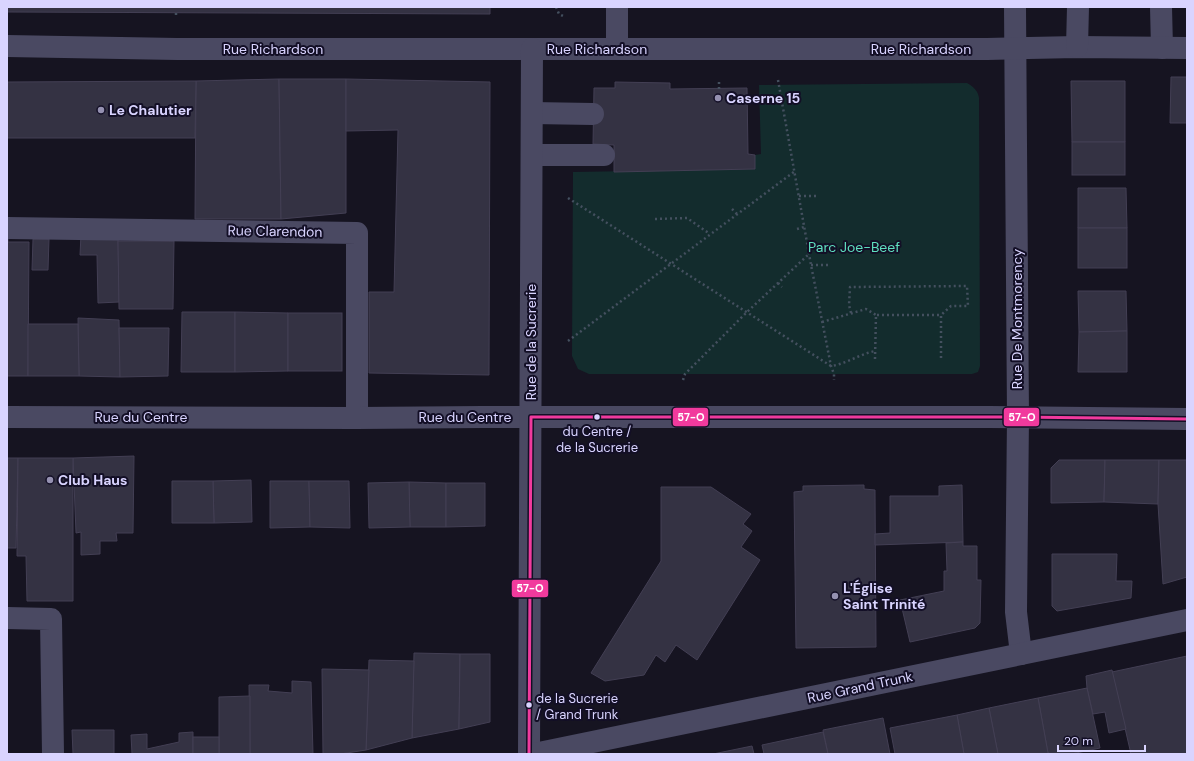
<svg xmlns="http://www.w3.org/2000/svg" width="1194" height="761" viewBox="0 0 1194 761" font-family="'DM Sans',sans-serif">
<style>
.green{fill:#132c2d}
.building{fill:#343243;stroke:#433f54}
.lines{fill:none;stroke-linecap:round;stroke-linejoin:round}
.path{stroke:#44505f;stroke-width:2.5;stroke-dasharray:2 3;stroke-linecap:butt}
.minor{stroke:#4a4962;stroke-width:22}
.bus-1-casing{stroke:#130f26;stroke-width:6}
.bus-1{stroke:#f13a9d;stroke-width:3}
.poi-dot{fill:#9591b1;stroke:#130f26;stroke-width:1.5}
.bus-dot{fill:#d9d4ff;stroke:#130f26;stroke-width:1.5}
.labels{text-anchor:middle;stroke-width:4;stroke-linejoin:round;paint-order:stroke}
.bus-label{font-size:13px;fill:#d9d4ff;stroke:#130f26}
.street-label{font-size:14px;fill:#d9d4ff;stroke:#130f26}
.poi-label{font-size:14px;font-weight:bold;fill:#d9d4ff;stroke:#130f26;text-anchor:start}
.park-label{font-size:14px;fill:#5fe0c0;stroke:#130f26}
.line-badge{stroke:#130f26;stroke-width:1.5}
.badge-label{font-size:11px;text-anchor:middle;font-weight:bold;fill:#fff}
</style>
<rect width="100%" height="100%" fill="#161421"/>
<!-- green -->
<path class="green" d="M967 83C974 87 978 91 979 98L980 366 978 372 972 374H589L578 369 572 356 573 172 755 169V155L761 154 759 85Z"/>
<!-- building -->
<g class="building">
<polygon points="7,7 490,7 490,14 7,12"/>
<polygon points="1171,77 1187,77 1187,123 1170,123"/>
<polygon points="279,79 281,219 195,219 196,81"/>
<polygon points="279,79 346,79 346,213 281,219"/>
<polygon points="346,79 490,82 489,375 369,373 369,292 394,292 398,130 346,131"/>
<polygon points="196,81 195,138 7,138 7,82"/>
<polygon points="1071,81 1125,81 1125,142 1072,142"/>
<polygon points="615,82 670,83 670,89 747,88 748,154 755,155 755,169 614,172 614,145 593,144 594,88 615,88"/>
<rect x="1072" y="142" width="53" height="33"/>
<polygon points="1078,188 1126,188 1127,228 1078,228"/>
<rect x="1078" y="228" width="49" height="40"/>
<polygon points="81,235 118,236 119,302 98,303 97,255 80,255"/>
<polygon points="7,237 8,237 8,242 29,242 28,376 7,376"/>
<polygon points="33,239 49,239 48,270 32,270"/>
<polygon points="118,241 174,241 173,309 119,309"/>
<polygon points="1078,291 1126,291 1127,331 1079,332"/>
<polygon points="182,312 235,312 235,372 181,372"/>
<polygon points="235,312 288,313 288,371 235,372"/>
<rect x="288" y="313" width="54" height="58"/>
<polygon points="78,318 119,320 120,377 79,376"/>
<polygon points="28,324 78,324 79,376 28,376"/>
<polygon points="119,328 169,328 168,376 120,377"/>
<polygon points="1127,331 1127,372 1078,372 1079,332"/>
<polygon points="134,456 133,533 116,533 117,541 100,541 100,554 81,555 81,532 76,533 73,458"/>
<polygon points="7,458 18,458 16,548 7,548"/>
<polygon points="18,458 73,458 73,601 27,601 26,556 17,556"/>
<polygon points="1059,460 1105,460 1104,502 1051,503 1051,468"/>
<polygon points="1105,460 1159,460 1158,504 1104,502"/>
<polygon points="1159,460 1187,460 1187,577 1163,584 1158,504"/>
<polygon points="251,480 252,522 214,523 213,481"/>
<polygon points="172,481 213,481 214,523 172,523"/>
<polygon points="270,481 309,481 310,527 270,528"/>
<polygon points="309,481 349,481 350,528 310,527"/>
<polygon points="409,482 446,483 446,527 410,527"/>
<polygon points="409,482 410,527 369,528 368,483"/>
<polygon points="446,483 485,483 485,526 446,527"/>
<polygon points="864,485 864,489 875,490 876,647 796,648 794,492 803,491 803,486"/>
<polygon points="962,485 963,542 875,545 875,534 890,533 890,496 939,496 939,486"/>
<polygon points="661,487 711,487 751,514 743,524 752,531 741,547 760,560 697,660 676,645 665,662 656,655 644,675 605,681 591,673 661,561"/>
<polygon points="963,542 963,546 977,546 977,580 981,580 980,623 975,628 910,642 900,600 944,591 944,571 947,571 946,543"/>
<polygon points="1052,554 1117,554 1116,581 1132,581 1131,598 1057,611 1052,606"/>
<polygon points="414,653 460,654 459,729 412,738"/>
<polygon points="460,654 490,654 490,722 459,729"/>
<polygon points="1187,656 1187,754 1131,754 1112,672"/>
<polygon points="369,660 414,661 412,738 366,750"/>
<polygon points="322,669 369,670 366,750 340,754 323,754"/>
<polygon points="1112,670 1126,729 1109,733 1105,712 1093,714 1087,688 1086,676"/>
<polygon points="292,681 311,682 313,754 250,754 249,685 269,685 268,691 292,693"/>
<polygon points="1087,688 1100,748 1071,754 1050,754 1048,753 1038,698"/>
<polygon points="250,696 250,754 219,754 219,697"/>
<polygon points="1038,698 1048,753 1047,754 998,754 989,708"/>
<polygon points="989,708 998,754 964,754 957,715"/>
<polygon points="957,715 964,754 895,754 890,728"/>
<polygon points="883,718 890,754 828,754 823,730"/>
<polygon points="72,730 114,730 114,754 73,754"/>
<polygon points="193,732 193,754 132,754 131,735 147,734 147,749 179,742 179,733"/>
<polygon points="823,732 828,754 764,754 762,745"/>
<rect x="193" y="737" width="26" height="17"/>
<polygon points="752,746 754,754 713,754"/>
</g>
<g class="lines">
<!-- path -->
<g class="path">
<polyline points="556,7 559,14 563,16"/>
<polyline points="176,13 176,18"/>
<polyline points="778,80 811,265 831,366 834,374 834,380"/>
<polyline points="719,89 719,80"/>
<polyline points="799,196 818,196"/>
<path d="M568 198 831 366C846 364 860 354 875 351"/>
<polyline points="732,209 737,214"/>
<polyline points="655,219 687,218 710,234"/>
<polyline points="797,229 804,227"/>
<polyline points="811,265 830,265"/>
<polyline points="778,283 782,287"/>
<polyline points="851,313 849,305 850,287 967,286 968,306 951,306 941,315"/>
<polyline points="822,322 866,309 876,315"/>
<polyline points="568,341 795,171"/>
<polyline points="875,359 876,315 941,315 941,359"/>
<polyline points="683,380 685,374 747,312 809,254"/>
</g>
<!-- minor -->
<g class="minor">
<polyline points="1015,7 1018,417 1016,612 1021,654"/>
<polyline points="1161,7 1162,48"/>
<polyline points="7,46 177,49 987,49 1077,47 1187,48"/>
<polyline points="1077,47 1078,7"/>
<polyline points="617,49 617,7"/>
<polyline points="532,113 593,114"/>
<polyline points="532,155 604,155"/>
<polyline points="7,228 357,233 357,418"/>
<polyline points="7,417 357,418 483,417 989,417 1187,419"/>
<polyline points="7,618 51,619 53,754"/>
<polyline points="529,754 532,49"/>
<polyline points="534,754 1187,620"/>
</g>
<!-- bus-1 casing -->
<g class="bus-1-casing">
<polyline id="bus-1" points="529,754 531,417 1018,417 1187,419"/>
</g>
<!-- bus-1 -->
<use href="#bus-1" class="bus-1"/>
</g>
<!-- markers -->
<g class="poi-dot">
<circle cx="718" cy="98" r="4"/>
<circle cx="101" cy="110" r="4"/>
<circle cx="50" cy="480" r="4"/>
<circle cx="835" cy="596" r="4"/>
</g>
<g class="bus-dot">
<circle cx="597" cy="417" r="3.5"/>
<circle cx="529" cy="705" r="3.5"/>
</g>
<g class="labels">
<!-- bus labels -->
<g class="bus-label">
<text x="597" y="436">du Centre /<tspan x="597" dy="16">de la Sucrerie</tspan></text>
<text x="536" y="703" text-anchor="start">de la Sucrerie<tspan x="536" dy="16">/ Grand Trunk</tspan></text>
</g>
<!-- street labels -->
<g class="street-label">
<text x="273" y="54">Rue Richardson</text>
<text x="597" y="54">Rue Richardson</text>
<text x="921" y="54">Rue Richardson</text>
<text transform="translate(275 231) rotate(1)" y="5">Rue Clarendon</text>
<text transform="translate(1017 319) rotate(-90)" y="5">Rue De Montmorency</text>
<text transform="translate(531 342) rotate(-90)" y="5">Rue de la Sucrerie</text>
<text x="141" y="422">Rue du Centre</text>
<text x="465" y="422">Rue du Centre</text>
<text transform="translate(860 687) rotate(-12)" y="5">Rue Grand Trunk</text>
</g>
<!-- poi labels -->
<g class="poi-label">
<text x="726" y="103">Caserne 15</text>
<text x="109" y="115">Le Chalutier</text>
<text x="58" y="485">Club Haus</text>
<text x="843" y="593">L'Église<tspan x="843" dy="16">Saint Trinité</tspan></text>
</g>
<!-- park labels -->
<g class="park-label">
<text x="854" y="252">Parc Joe-Beef</text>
</g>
</g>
<g class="line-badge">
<rect x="672" y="407" width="37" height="20" rx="4" fill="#f13a9d"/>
<rect x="1003" y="407" width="37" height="20" rx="4" fill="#f13a9d"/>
<rect x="511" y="579" width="38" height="19" rx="4" fill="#f13a9d"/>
</g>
<g class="badge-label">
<text x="691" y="421">57-O</text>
<text x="1022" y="421">57-O</text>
<text x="530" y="592">57-O</text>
</g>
<!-- border -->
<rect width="1194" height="761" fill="none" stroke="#d9d4ff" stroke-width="16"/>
<!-- scale -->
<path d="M1058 745v6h87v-6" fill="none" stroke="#d9d4ff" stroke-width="2"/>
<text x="1064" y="745" font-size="12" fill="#d9d4ff" stroke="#130f26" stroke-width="3" paint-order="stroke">20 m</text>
</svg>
